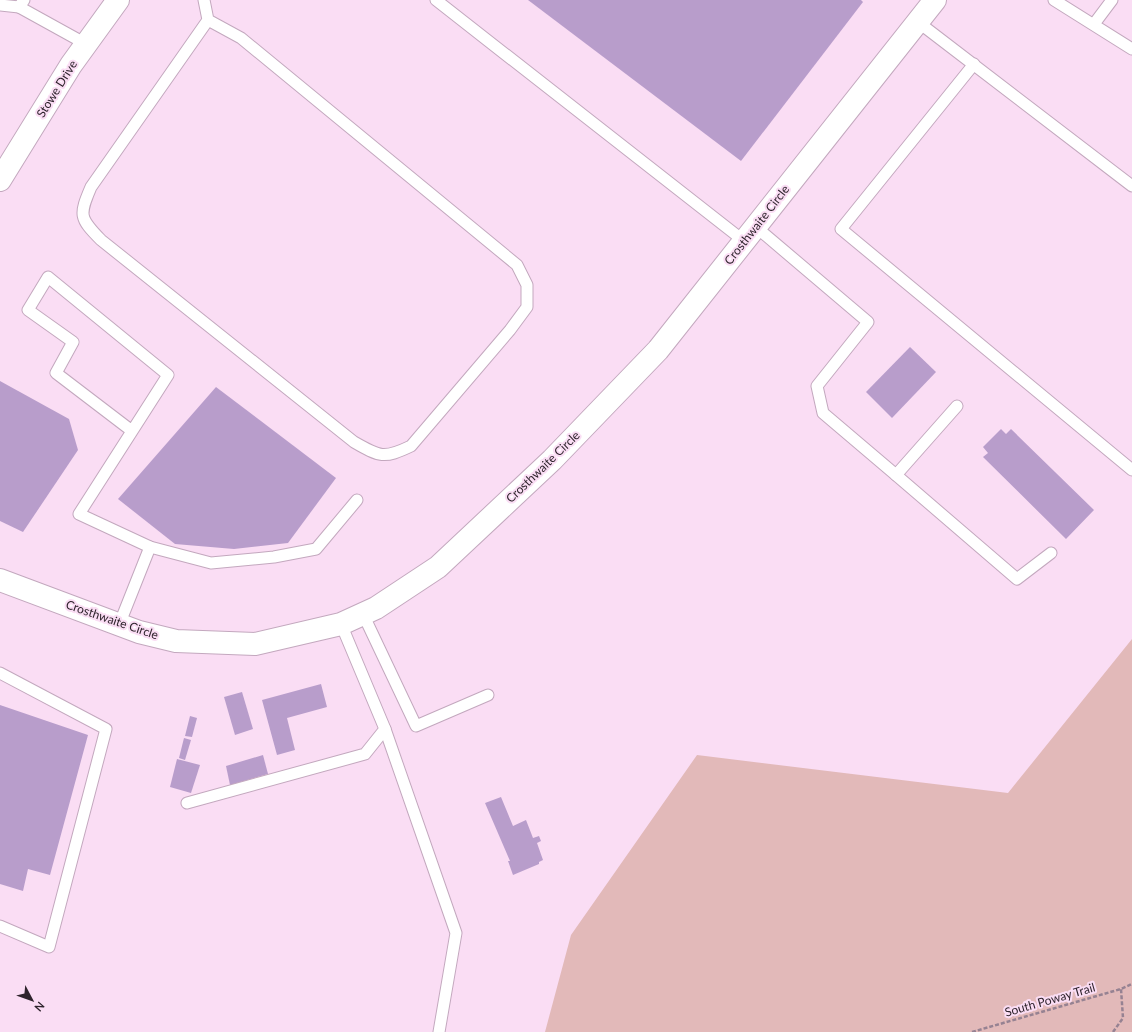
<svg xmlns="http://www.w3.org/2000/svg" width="1132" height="1032" viewBox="0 0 1132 1032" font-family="Lato,sans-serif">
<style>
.grass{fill:#e2b9b9}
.building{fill:#b89dcb}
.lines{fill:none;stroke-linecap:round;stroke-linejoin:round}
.service-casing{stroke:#c3a8be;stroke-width:13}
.tertiary-casing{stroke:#c3a8be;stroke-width:24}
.secondary-casing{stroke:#c3a8be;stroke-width:24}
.path{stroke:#968292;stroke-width:2.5;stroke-dasharray:4 2;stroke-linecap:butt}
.service{stroke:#fff;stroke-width:11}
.tertiary{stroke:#fff;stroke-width:22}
.secondary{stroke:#fff;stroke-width:22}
.labels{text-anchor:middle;stroke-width:4;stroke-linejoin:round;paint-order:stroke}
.street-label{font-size:12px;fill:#2e232c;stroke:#faddf4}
</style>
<rect width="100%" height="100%" fill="#faddf4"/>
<!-- grass -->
<polygon class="grass" points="1132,639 1132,1032 545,1032 571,935 697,755 1008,793"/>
<!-- building -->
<g class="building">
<polygon points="528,0 861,0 863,2 741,161"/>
<polygon points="910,347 936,372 892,418 866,392"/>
<polygon points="0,381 69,419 78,450 23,532 0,521"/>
<polygon points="216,387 336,478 288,543 234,549 175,544 118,499"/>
<polygon points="1001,429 1006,434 1011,429 1094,510 1066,539 983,457 988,453 983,447"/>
<polygon points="321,684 327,707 287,718 295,750 277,755 262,700"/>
<polygon points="242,692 253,729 235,735 224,697"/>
<polygon points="0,705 88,735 50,875 28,869 23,891 0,884"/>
<polygon points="190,716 197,718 192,737 185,736"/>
<polygon points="184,738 191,740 185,760 179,758"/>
<polygon points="263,755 268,774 230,785 226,766"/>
<polygon points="177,759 200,765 191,793 170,787"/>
<polygon points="501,797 513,826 526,820 533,838 539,836 541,841 537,843 543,860 539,862 539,864 513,875 508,861 510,861 485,803"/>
</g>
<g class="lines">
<!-- service casing -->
<g class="service-casing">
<g id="service">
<polyline points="24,0 19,7 86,44"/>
<path d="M204 0 208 20 91 187C79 215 79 218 101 240L354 442C380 457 384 459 411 446L510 330 527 307V285L517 265 241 38 208 20"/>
<polyline points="436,0 744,241"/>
<polyline points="1054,0 1132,49"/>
<polyline points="0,5 19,7"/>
<polyline points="918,22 1132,186"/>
<polyline points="1094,24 1112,0"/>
<polyline points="974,64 841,229 1132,470"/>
<polyline points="756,227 868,322 817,386 823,413 896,475 957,406"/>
<polyline points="132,431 56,373 73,342 28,310 48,277 168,375 79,514 150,547"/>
<polyline points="896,475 1017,579 1051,553"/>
<polyline points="363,614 416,726 488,695"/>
<polyline points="119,625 150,547 211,563 274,557 316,549 357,500"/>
<polyline points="0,673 106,729 49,947 0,926"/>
<polyline points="385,729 456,933 439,1032"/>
<polyline points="187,803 365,754 385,729 341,624"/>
</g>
</g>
<!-- tertiary casing -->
<g class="tertiary-casing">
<polyline id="tertiary" points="0,580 139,632 176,641 255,644 341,624 376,608 438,567 552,460 658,350 935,0"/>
</g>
<!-- secondary casing -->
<g class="secondary-casing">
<polyline id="secondary" points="0,180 71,65 118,0"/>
</g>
<!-- path -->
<g class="path">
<polyline points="972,1032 1121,989 1132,984"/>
<polyline points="1113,1032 1123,1018 1121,989"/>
</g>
<!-- service -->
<use href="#service" class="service"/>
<!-- tertiary -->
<use href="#tertiary" class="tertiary"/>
<!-- secondary -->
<use href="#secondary" class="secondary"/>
</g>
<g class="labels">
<!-- street labels -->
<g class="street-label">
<text transform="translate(57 89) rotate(-58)" y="4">Stowe Drive</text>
<text transform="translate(757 225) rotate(-52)" y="4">Crosthwaite Circle</text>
<text transform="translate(543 467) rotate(-44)" y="4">Crosthwaite Circle</text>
<text transform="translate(112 620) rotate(19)" y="4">Crosthwaite Circle</text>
<text transform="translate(1050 1000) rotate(-16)" y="4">South Poway Trail</text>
</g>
</g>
<!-- north arrow -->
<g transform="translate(32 1000) rotate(131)" stroke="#faddf4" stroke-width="3" paint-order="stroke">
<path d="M0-3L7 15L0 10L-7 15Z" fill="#2e232c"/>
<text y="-6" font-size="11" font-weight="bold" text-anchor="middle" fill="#2e232c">N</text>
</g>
</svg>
